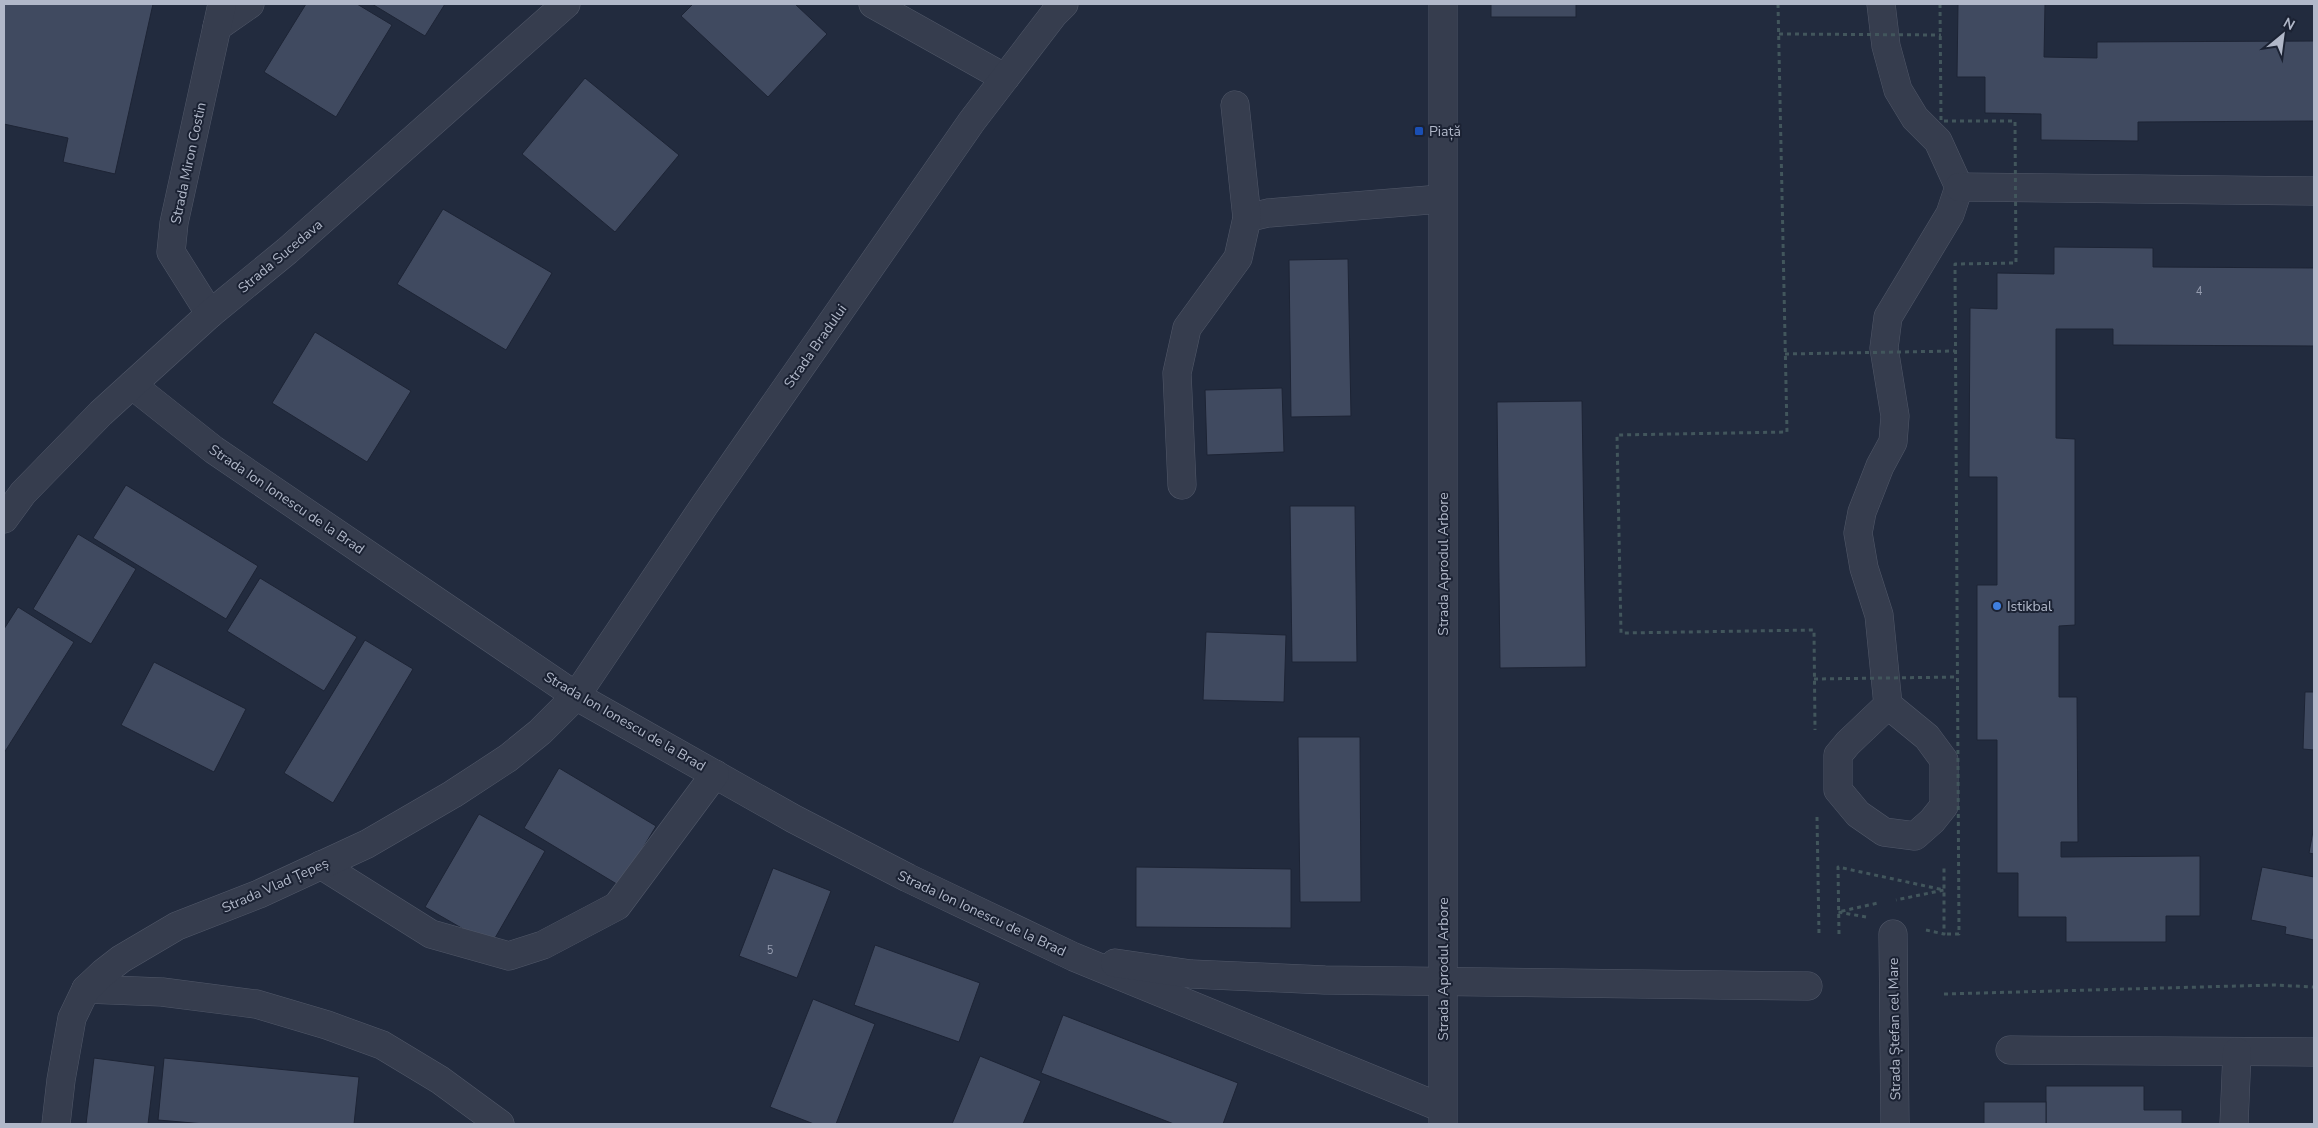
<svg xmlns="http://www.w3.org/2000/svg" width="2318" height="1128" viewBox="0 0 2318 1128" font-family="'Nunito Sans',sans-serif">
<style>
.building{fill:#404a60;stroke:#1d2435}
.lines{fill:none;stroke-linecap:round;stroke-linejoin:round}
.minor-casing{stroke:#515869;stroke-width:29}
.path{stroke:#42565c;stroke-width:3;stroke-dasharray:4 4;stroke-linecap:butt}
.minor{stroke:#363d4e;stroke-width:28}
.path-bridge{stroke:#42565c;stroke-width:3;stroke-dasharray:4 4;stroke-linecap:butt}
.transit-dot{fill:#1a4fb4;stroke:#1b2233;stroke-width:2}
.shop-dot{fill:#3f7fe0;stroke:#1b2233;stroke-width:2}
.labels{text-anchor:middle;stroke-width:4;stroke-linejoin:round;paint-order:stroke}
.number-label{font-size:11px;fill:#959caf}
.poi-label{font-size:14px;fill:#b1b8c9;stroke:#1b2233;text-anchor:start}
.street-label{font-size:14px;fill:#b1b8c9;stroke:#1b2233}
</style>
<rect width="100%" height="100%" fill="#222b3e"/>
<!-- building -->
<g class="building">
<polygon points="4,4 153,4 115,174 63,162 68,138 4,124"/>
<polygon points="306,4 357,4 392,25 336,117 264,72"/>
<polygon points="372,4 445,4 425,36"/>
<polygon points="693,4 795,4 827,34 768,97 681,16"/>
<rect x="1491" y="4" width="85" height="13"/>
<polygon points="1958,4 2045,4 2044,57 2097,58 2097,42 2314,41 2314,121 2138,122 2138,141 2041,140 2041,114 1985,113 1985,77 1957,77"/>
<polygon points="585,78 679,155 615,232 522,154"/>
<polygon points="443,209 552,273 506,350 397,284"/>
<polygon points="2054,247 2153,248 2153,267 2314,268 2314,346 2113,345 2113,329 2056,329 2056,438 2075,439 2075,625 2059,626 2059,697 2077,697 2078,842 2061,842 2061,857 2200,856 2200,916 2166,916 2166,942 2066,942 2066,917 2018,917 2018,873 1997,873 1997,740 1977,740 1977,585 1997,585 1997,477 1969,477 1970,308 1997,309 1997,273 2054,274"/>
<polygon points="1348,259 1351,416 1291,417 1289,260"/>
<polygon points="315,332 411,391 367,462 272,403"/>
<polygon points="1282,388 1284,452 1207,455 1205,390"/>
<polygon points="1582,401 1586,667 1500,668 1497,402"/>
<polygon points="126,485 258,566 226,619 93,538"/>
<polygon points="1290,506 1355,506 1357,662 1292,662"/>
<polygon points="78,534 136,569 91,644 33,609"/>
<polygon points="260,578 357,637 324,691 227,631"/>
<polygon points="18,607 74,642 4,753 4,629"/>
<polygon points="1206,632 1286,635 1284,702 1203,700"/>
<polygon points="365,640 413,669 333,803 284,773"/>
<polygon points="154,662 246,709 214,772 121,725"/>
<polygon points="2305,692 2314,692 2314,750 2303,749"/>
<polygon points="1298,737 1360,737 1361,902 1300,902"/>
<polygon points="559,768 656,826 620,886 524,828"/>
<polygon points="479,814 545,851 491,945 425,907"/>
<polygon points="2314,826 2314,854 2309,853"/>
<polygon points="1136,867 1291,869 1291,928 1136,927"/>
<polygon points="2262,867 2314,877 2314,940 2285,934 2286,927 2251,920"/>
<polygon points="773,868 831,891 797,978 739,956"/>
<polygon points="875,945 980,983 959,1042 854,1005"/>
<polygon points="813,999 875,1024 836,1124 814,1124 770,1107"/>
<polygon points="1063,1015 1238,1083 1223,1124 1174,1124 1041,1073"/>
<polygon points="980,1056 1041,1081 1023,1124 952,1124"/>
<polygon points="94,1058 155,1066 148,1124 86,1124"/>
<polygon points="164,1058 359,1077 354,1124 205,1124 158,1120"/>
<polygon points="2046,1086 2144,1086 2144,1110 2182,1110 2182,1124 2046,1124"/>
<rect x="1984" y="1102" width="62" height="22"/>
</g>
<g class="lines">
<!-- minor casing -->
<g class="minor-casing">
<g id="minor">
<polyline points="873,4 1005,78"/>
<polyline points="1881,4 1886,46 1898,90 1915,118 1938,141 1959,187 1950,214 1888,317 1884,348 1895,416 1893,442 1880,466 1862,512 1858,533 1864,568 1879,615 1888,705 1927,737 1944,760 1944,806 1932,821 1915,836 1884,832 1858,814 1838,790 1838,755 1848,743 1888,705"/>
<polyline points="217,27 250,4"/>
<polyline points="1959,187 2314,191"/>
<polyline points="1247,218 1268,213 1441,199"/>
<polyline points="210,314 171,252 174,223 222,4"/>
<polyline points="132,385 214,450 576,696 794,819 908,878 1074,957 1442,1108"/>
<polyline points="1182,485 1177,373 1187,328 1238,258 1247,218 1235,105"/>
<polyline points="4,519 23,493 101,413 210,314 287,251 566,4"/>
<polyline points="321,865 431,934 509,956 543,945 617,906 715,774"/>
<polyline points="1893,934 1895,1124"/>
<polyline points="1115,963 1191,974 1325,980 1808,986"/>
<polyline points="86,989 162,992 256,1004 327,1025 382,1045 440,1080 500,1124"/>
<polyline points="2010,1050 2314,1052"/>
<polyline points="56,1124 61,1080 72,1018 86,989 103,973 121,959 177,926 259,894 367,844 453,794 508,758 540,732 576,696 706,503 972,121 1054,14 1064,4"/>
<polyline points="1443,1124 1443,4"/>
<polyline points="2234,1124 2237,1052"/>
</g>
</g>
<!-- path -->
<g class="path">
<polyline points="1778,4 1787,432 1617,435 1621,633 1814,630 1815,730"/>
<polyline points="1817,817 1819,934"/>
<polyline points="1866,917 1838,912 1878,903"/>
<polyline points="1926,930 1944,934 1944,868"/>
<polyline points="1839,934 1838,867 1944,890 1896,900"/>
<polyline points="1944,994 2274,985 2314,987"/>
</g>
<!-- minor -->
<use href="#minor" class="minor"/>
<!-- path-bridge -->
<g class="path-bridge">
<polyline points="1940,4 1941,121 2015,121 2016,263 1955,264 1959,934 1944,934"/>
<polyline points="1779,34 1941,35"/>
<polyline points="1785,354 1955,351"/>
<polyline points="1814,679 1957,677"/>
</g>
</g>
<!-- markers -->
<rect class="transit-dot" x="1414" y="126" width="10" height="10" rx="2.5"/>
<circle class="shop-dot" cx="1997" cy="606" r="5"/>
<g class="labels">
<!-- number labels -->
<g class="number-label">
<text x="2199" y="295">4</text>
<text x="770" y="954">5</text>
</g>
<!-- poi labels -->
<g class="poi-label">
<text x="1429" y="136">Piață</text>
<text x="2007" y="611">Istikbal</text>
</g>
<!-- street labels -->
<g class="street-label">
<text transform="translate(188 163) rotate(-78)" y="5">Strada Miron Costin</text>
<text transform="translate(280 256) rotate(-40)" y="5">Strada Sucedava</text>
<text transform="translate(815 346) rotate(-55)" y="5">Strada Bradului</text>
<text transform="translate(287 499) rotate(34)" y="5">Strada Ion Ionescu de la Brad</text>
<text transform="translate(1443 564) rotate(-90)" y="5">Strada Aprodul Arbore</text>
<text transform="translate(625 721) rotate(30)" y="5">Strada Ion Ionescu de la Brad</text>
<text transform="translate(275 885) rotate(-24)" y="5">Strada Vlad Țepeș</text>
<text transform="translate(982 913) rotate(25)" y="5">Strada Ion Ionescu de la Brad</text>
<text transform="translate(1443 969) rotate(-90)" y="5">Strada Aprodul Arbore</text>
<text transform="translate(1894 1029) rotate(-91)" y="5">Strada Ștefan cel Mare</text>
</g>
</g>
<!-- border -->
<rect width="2318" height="1128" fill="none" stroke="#b1b8c9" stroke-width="10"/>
<!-- north arrow -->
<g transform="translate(2283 35) rotate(29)" stroke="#1b2233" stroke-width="4" paint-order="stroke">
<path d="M0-4L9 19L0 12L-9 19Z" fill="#b1b8c9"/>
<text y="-8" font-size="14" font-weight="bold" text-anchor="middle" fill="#b1b8c9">N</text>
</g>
</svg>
